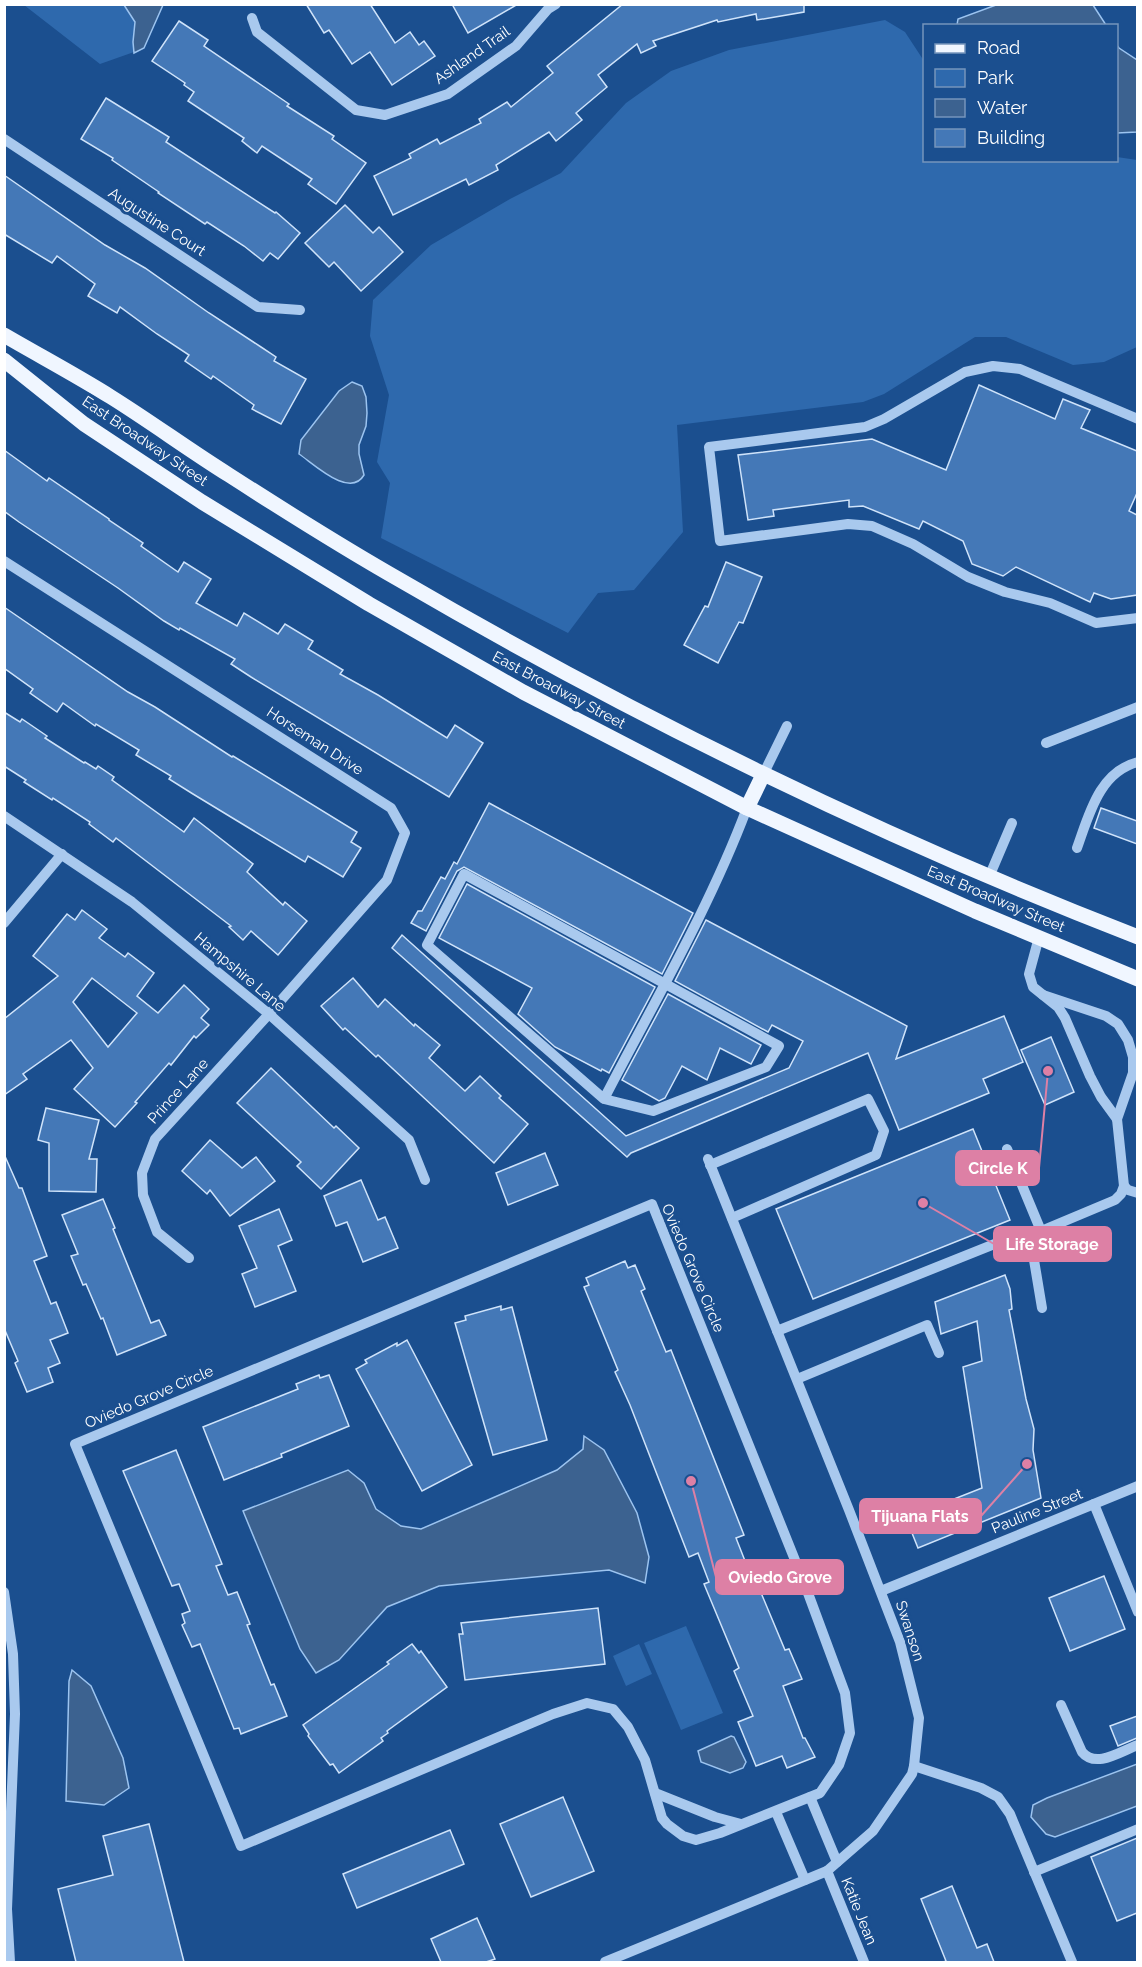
<svg xmlns="http://www.w3.org/2000/svg" width="1142" height="1967" viewBox="0 0 1142 1967" font-family="Raleway,sans-serif">
<style>
.green{fill:#2e69ad}
.water{fill:#3c6290;stroke:#9cc4f0;stroke-width:1.5}
.building{fill:#4478b7;stroke:#cfe3fa;stroke-width:1.5;fill-rule:evenodd}
.lines{fill:none;stroke-linecap:round;stroke-linejoin:round}
.minor{stroke:#a9c9ee;stroke-width:10}
.major{stroke:#f0f6ff;stroke-width:15}
.labels{text-anchor:middle;stroke-width:6;stroke-linejoin:round;paint-order:stroke}
.street-label{font-size:15px;fill:#fff;stroke:#1b4f8f}
.leader{fill:none;stroke:#dd80a5;stroke-width:2}
.callout-dot{fill:#dd80a5;stroke:#1b4f8f;stroke-width:2}
.callout{fill:#dd80a5;stroke:#dd80a5;stroke-width:2}
.callout-label{font-size:16px;text-anchor:middle;font-weight:bold;fill:#fff}
</style>
<rect width="100%" height="100%" fill="#1b4f8f"/>
<!-- green -->
<g class="green">
<polygon points="24,5 124,5 135,22 133,41 134,52 100,64"/>
<polygon points="885,20 905,32 924,61 924,160 1116,160 1117,157 1137,160 1137,347 1104,362 1073,365 1006,337 975,337 884,394 863,402 677,425 683,532 634,590 598,593 568,633 381,538 390,483 377,462 389,395 370,336 373,300 431,245 510,199 561,173 626,103 671,71 729,50"/>
<polygon points="686,1626 723,1713 681,1730 644,1643"/>
<polygon points="639,1644 652,1674 626,1686 613,1656"/>
</g>
<!-- water -->
<g class="water">
<polygon points="124,5 163,5 144,48 134,53 133,42 135,22"/>
<polygon points="996,5 1093,5 1106,25 957,25 958,19"/>
<polygon points="1116,44 1119,48 1137,60 1137,132 1117,133"/>
<path d="M352 382 362 386 366 397 367 413 366 426 359 445V454L364 475C350 499 314 464 299 454L301 440 339 391Z"/>
<polygon points="584,1436 604,1450 637,1513 649,1557 645,1583 609,1570 439,1586 387,1607 339,1660 316,1673 300,1649 243,1511 348,1470 364,1483 376,1509 401,1526 421,1529 557,1470 583,1449"/>
<polygon points="72,1670 91,1686 123,1758 129,1788 104,1805 66,1801 69,1681"/>
<polygon points="731,1736 734,1737 746,1762 743,1768 730,1773 701,1762 698,1751"/>
<polygon points="1137,1764 1137,1806 1055,1837 1046,1834 1031,1817 1033,1805 1047,1798"/>
</g>
<!-- building -->
<g class="building">
<polygon points="306,4 370,4 395,43 410,32 419,45 424,41 435,56 392,85 370,52 352,64 329,30 324,33"/>
<polygon points="452,4 518,4 468,33"/>
<polygon points="623,4 804,4 804,12 757,20 756,14 718,22 717,20 653,41 656,46 641,53 637,44 598,75 607,87 576,113 582,120 556,141 549,132 496,165 498,170 469,185 466,179 393,215 374,176 411,158 409,154 437,139 440,144 481,123 479,119 507,102 511,107 553,73 547,66"/>
<polygon points="179,21 208,40 204,46 289,104 287,106 334,136 332,139 366,163 336,204 308,184 312,179 262,146 257,153 242,141 244,138 188,101 194,92 184,85 185,83 152,61"/>
<polygon points="106,98 169,137 166,142 275,213 276,212 300,233 278,259 270,253 263,261 244,246 207,222 205,224 158,193 159,192 112,160 113,158 81,139"/>
<polygon points="4,175 105,245 145,268 209,313 261,347 276,357 274,361 306,379 281,424 252,409 254,405 213,376 211,379 185,361 189,355 157,334 120,307 117,313 88,296 95,284 57,256 52,263 4,234"/>
<polygon points="345,205 373,233 379,227 403,252 361,291 334,262 329,267 305,243"/>
<polygon points="979,385 1055,419 1063,399 1090,410 1081,428 1137,451 1137,493 1129,511 1137,515 1137,595 1111,599 1094,593 1090,602 1016,567 1003,576 972,564 963,541 923,521 919,529 863,506 849,507 849,500 773,510 774,516 748,520 738,455 872,439 946,470"/>
<polygon points="4,450 47,481 49,478 109,519 109,520 143,543 141,546 178,572 184,562 211,579 196,603 237,626 244,613 278,634 285,624 313,641 308,649 343,670 340,674 378,695 447,738 455,725 483,743 449,797 251,677 231,664 235,659 180,628 179,630 164,621 118,588 19,522 4,511"/>
<polygon points="726,562 762,577 743,623 739,622 718,663 684,645 705,606 708,607"/>
<polygon points="4,607 128,692 155,707 232,757 233,756 357,832 351,842 361,848 343,877 308,856 305,862 193,794 169,779 171,776 136,755 139,750 96,724 95,726 63,703 57,712 30,693 33,689 4,668"/>
<polygon points="4,712 20,722 22,719 47,736 45,738 84,763 85,762 96,769 98,766 114,777 112,780 184,832 194,818 253,864 247,872 283,905 285,902 307,921 278,955 251,931 243,940 229,927 231,926 116,838 113,842 89,824 90,822 53,798 52,800 24,782 26,780 4,766"/>
<polygon points="489,803 693,913 662,974 464,867 457,871 426,931 411,923 418,911 422,911 441,877 445,879 454,862 457,864"/>
<polygon points="1101,808 1137,821 1137,844 1094,828"/>
<polygon points="467,884 655,987 609,1073 602,1069 601,1071 555,1047 518,1014 532,988 439,938"/>
<path d="M82 910 107 929 99 938 125 957 128 953 154 973 137 996 158 1013 184 985 209 1009 201 1018 209 1025 196 1038 194 1036 171 1065 169 1063 135 1102 137 1103 115 1127 74 1089 93 1068 71 1040 23 1074 27 1079 4 1095V1019L58 976 33 956 67 914 75 920ZM92 978 137 1013 108 1047 73 1002Z"/>
<polygon points="706,920 907,1026 896,1059 1004,1016 1023,1062 983,1079 989,1093 899,1130 868,1053 631,1153 627,1157 392,948 402,935 626,1136 789,1068 803,1041 772,1025 768,1032 675,981"/>
<polygon points="353,978 378,1007 385,999 414,1026 415,1024 440,1045 429,1058 465,1091 480,1076 501,1096 499,1098 528,1124 494,1163 378,1055 376,1057 345,1028 343,1030 321,1006"/>
<polygon points="668,994 761,1045 751,1064 720,1048 707,1080 682,1066 665,1098 659,1101 622,1080"/>
<polygon points="1051,1037 1074,1092 1045,1105 1021,1050"/>
<polygon points="271,1068 334,1128 336,1126 359,1148 321,1189 297,1166 301,1162 237,1103"/>
<polygon points="46,1108 99,1120 89,1159 97,1159 96,1192 49,1191 49,1143 38,1140"/>
<polygon points="973,1129 1010,1220 813,1299 776,1209"/>
<polygon points="210,1140 242,1168 256,1157 275,1181 230,1216 210,1190 207,1194 182,1171"/>
<polygon points="545,1153 558,1185 508,1205 496,1173"/>
<polygon points="4,1154 19,1188 22,1188 47,1256 34,1261 51,1304 56,1302 68,1333 50,1340 60,1363 48,1368 53,1382 27,1392 15,1363 18,1361 4,1328"/>
<polygon points="361,1180 378,1220 385,1217 398,1248 363,1262 347,1222 336,1226 324,1196"/>
<polygon points="103,1199 115,1228 113,1229 151,1323 159,1320 166,1335 117,1355 103,1318 101,1319 86,1284 83,1285 71,1256 78,1254 62,1215"/>
<polygon points="279,1209 292,1240 278,1246 296,1291 255,1307 242,1274 257,1268 239,1226"/>
<polygon points="625,1261 628,1268 635,1265 645,1289 641,1291 666,1352 671,1350 744,1535 736,1538 747,1566 754,1563 758,1574 760,1574 765,1586 759,1588 785,1650 789,1649 802,1679 783,1686 803,1738 805,1738 815,1757 787,1768 782,1756 756,1766 738,1722 753,1716 734,1671 739,1668 704,1584 709,1582 698,1553 689,1557 630,1405 615,1372 618,1370 584,1287 589,1285 586,1278"/>
<polygon points="1005,1275 1010,1289 1012,1309 1009,1310 1026,1399 1034,1429 1033,1450 1041,1498 918,1548 906,1518 982,1488 963,1367 982,1361 977,1321 941,1334 935,1302"/>
<polygon points="501,1306 501,1310 512,1307 547,1440 493,1455 455,1323 466,1320 465,1316"/>
<polygon points="407,1340 472,1465 422,1491 356,1369 367,1363 365,1360 397,1343 397,1346"/>
<polygon points="319,1375 320,1378 329,1375 349,1426 281,1454 282,1457 224,1480 203,1427 298,1389 296,1384"/>
<polygon points="176,1450 222,1564 216,1566 228,1595 237,1592 250,1624 247,1625 271,1685 274,1684 287,1716 241,1734 239,1728 234,1729 200,1644 192,1647 182,1625 185,1623 182,1614 190,1611 179,1584 172,1586 123,1471"/>
<polygon points="1104,1576 1125,1629 1070,1651 1049,1598"/>
<polygon points="598,1608 605,1664 465,1680 459,1634 463,1634 461,1623"/>
<polygon points="412,1644 419,1653 421,1651 447,1687 387,1731 388,1733 381,1738 383,1741 339,1773 333,1764 330,1765 308,1736 309,1734 303,1725 389,1664 387,1662"/>
<polygon points="1137,1716 1137,1738 1118,1746 1110,1726"/>
<polygon points="563,1797 594,1871 531,1897 500,1824"/>
<polygon points="149,1824 184,1962 76,1962 58,1889 113,1875 103,1836"/>
<polygon points="450,1830 464,1864 357,1908 343,1874"/>
<polygon points="1137,1838 1137,1913 1117,1921 1091,1857"/>
<polygon points="952,1886 977,1948 987,1944 994,1962 943,1962 946,1961 921,1899"/>
<polygon points="477,1918 495,1959 486,1962 441,1962 431,1939"/>
</g>
<g class="lines">
<!-- minor -->
<g class="minor">
<polyline points="252,18 257,32 356,110 385,115 448,94 516,46 548,9 556,4"/>
<polyline points="4,139 258,307 300,310"/>
<polyline points="1138,419 1020,369 993,366 965,372 884,419 865,427 709,447 720,541 848,524 872,526 913,544 968,577 1005,592 1050,603 1096,623 1138,618"/>
<polyline points="4,561 391,808 405,833 387,880 269,1014 155,1139 142,1173 143,1195 157,1232 189,1258"/>
<polyline points="1046,743 1138,707"/>
<polyline points="763,775 787,726"/>
<polyline points="4,816 132,902 269,1014 409,1140 425,1180"/>
<path d="M1077 848C1089 815 1099 772 1138 762"/>
<polyline points="989,877 1012,823"/>
<polyline points="4,923 62,854"/>
<polyline points="1039,937 1029,974 1033,987 1058,1007 1065,1018 1090,1076 1101,1097 1117,1119"/>
<path d="M604 1099 653 1111 766 1067 779 1046 464 874 427 945 604 1099C653 1004 709 909 747 808"/>
<polyline points="1007,1149 1041,1231"/>
<polyline points="710,1165 868,1099 884,1131 876,1155 732,1218"/>
<polyline points="1124,1186 1128,1190 1138,1193"/>
<polygon points="652,1204 805,1585 845,1693 850,1733 839,1765 820,1793 720,1833 696,1840 683,1836 667,1824 662,1818 645,1760 628,1727 613,1709 587,1703 553,1714 241,1846 75,1444"/>
<polyline points="1041,1231 1034,1237 1032,1248 1042,1308"/>
<polyline points="777,1331 1022,1233 1041,1231 1115,1200 1121,1194 1124,1186 1117,1119 1133,1073 1133,1057 1128,1040 1118,1024 1106,1016 1043,995"/>
<polyline points="797,1379 927,1325 939,1353"/>
<polyline points="1094,1504 1138,1612"/>
<polyline points="881,1591 1138,1486"/>
<polyline points="4,1592 13,1654 15,1714 7,1909 10,1962"/>
<path d="M1061 1705 1082 1752C1096 1769 1121 1751 1138 1745"/>
<polyline points="914,1766 981,1788 998,1797 1010,1814 1072,1962"/>
<polyline points="655,1793 715,1817 741,1824"/>
<polyline points="810,1797 837,1862"/>
<polyline points="776,1812 805,1880"/>
<polyline points="827,1871 864,1962"/>
<polyline points="1034,1872 1138,1829"/>
<polyline points="605,1962 827,1871 873,1831 912,1774 914,1766 919,1718 900,1642 849,1510 708,1159"/>
</g>
<!-- major -->
<g class="major">
<path d="M4 335C40 356 76 375 111 397 151 422 189 450 229 475 285 511 342 547 400 580 637 718 882 838 1138 937"/>
<polyline points="4,360 84,424 202,502 369,604 523,692 747,808 975,911 1138,979"/>
<polyline points="747,808 763,775"/>
</g>
</g>
<g class="labels">
<!-- street labels -->
<g class="street-label">
<text transform="translate(472 55) rotate(-35)" y="5">Ashland Trail</text>
<text transform="translate(157 222) rotate(33)" y="5">Augustine Court</text>
<text transform="translate(145 441) rotate(34)" y="5">East Broadway Street</text>
<text transform="translate(559 690) rotate(28)" y="5">East Broadway Street</text>
<text transform="translate(315 741) rotate(33)" y="5">Horseman Drive</text>
<text transform="translate(996 899) rotate(23)" y="5">East Broadway Street</text>
<text transform="translate(240 972) rotate(40)" y="5">Hampshire Lane</text>
<text transform="translate(178 1091) rotate(-48)" y="5">Prince Lane</text>
<text transform="translate(693 1268) rotate(67)" y="5">Oviedo Grove Circle</text>
<text transform="translate(149 1397) rotate(-23)" y="5">Oviedo Grove Circle</text>
<text transform="translate(1037 1511) rotate(-22)" y="5">Pauline Street</text>
<text transform="translate(910 1631) rotate(72)" y="5">Swanson</text>
<text transform="translate(859 1911) rotate(68)" y="5">Katie Jean</text>
</g>
</g>
<!-- callouts -->
<path class="leader" d="M1048 1071L1039 1168M923 1203L994 1244M1027 1464L981 1516M691 1481L716 1577"/>
<g class="callout-dot">
<circle cx="1048" cy="1071" r="6"/>
<circle cx="923" cy="1203" r="6"/>
<circle cx="1027" cy="1464" r="6"/>
<circle cx="691" cy="1481" r="6"/>
</g>
<g class="callout">
<rect x="956" y="1151" width="83" height="34" rx="6"/>
<rect x="994" y="1227" width="117" height="34" rx="6"/>
<rect x="860" y="1499" width="121" height="34" rx="6"/>
<rect x="716" y="1560" width="127" height="34" rx="6"/>
</g>
<g class="callout-label">
<text x="998" y="1174">Circle K</text>
<text x="1052" y="1250">Life Storage</text>
<text x="920" y="1522">Tijuana Flats</text>
<text x="780" y="1583">Oviedo Grove</text>
</g>
<!-- border -->
<rect width="1142" height="1967" fill="none" stroke="#ffffff" stroke-width="12"/>
<!-- legend -->
<rect x="923" y="24" width="195" height="138" fill="#1b4f8f" stroke="#7695bc" stroke-width="1.5"/>
<rect x="935" y="44" width="30" height="9" fill="#f0f6ff" stroke="#7695bc" stroke-width="1.5"/>
<text x="977" y="54" font-size="18" fill="#ffffff">Road</text>
<rect x="935" y="69" width="30" height="18" fill="#2e69ad" stroke="#7695bc" stroke-width="1.5"/>
<text x="977" y="84" font-size="18" fill="#ffffff">Park</text>
<rect x="935" y="99" width="30" height="18" fill="#3c6290" stroke="#7695bc" stroke-width="1.5"/>
<text x="977" y="114" font-size="18" fill="#ffffff">Water</text>
<rect x="935" y="129" width="30" height="18" fill="#4478b7" stroke="#7695bc" stroke-width="1.5"/>
<text x="977" y="144" font-size="18" fill="#ffffff">Building</text>
</svg>
